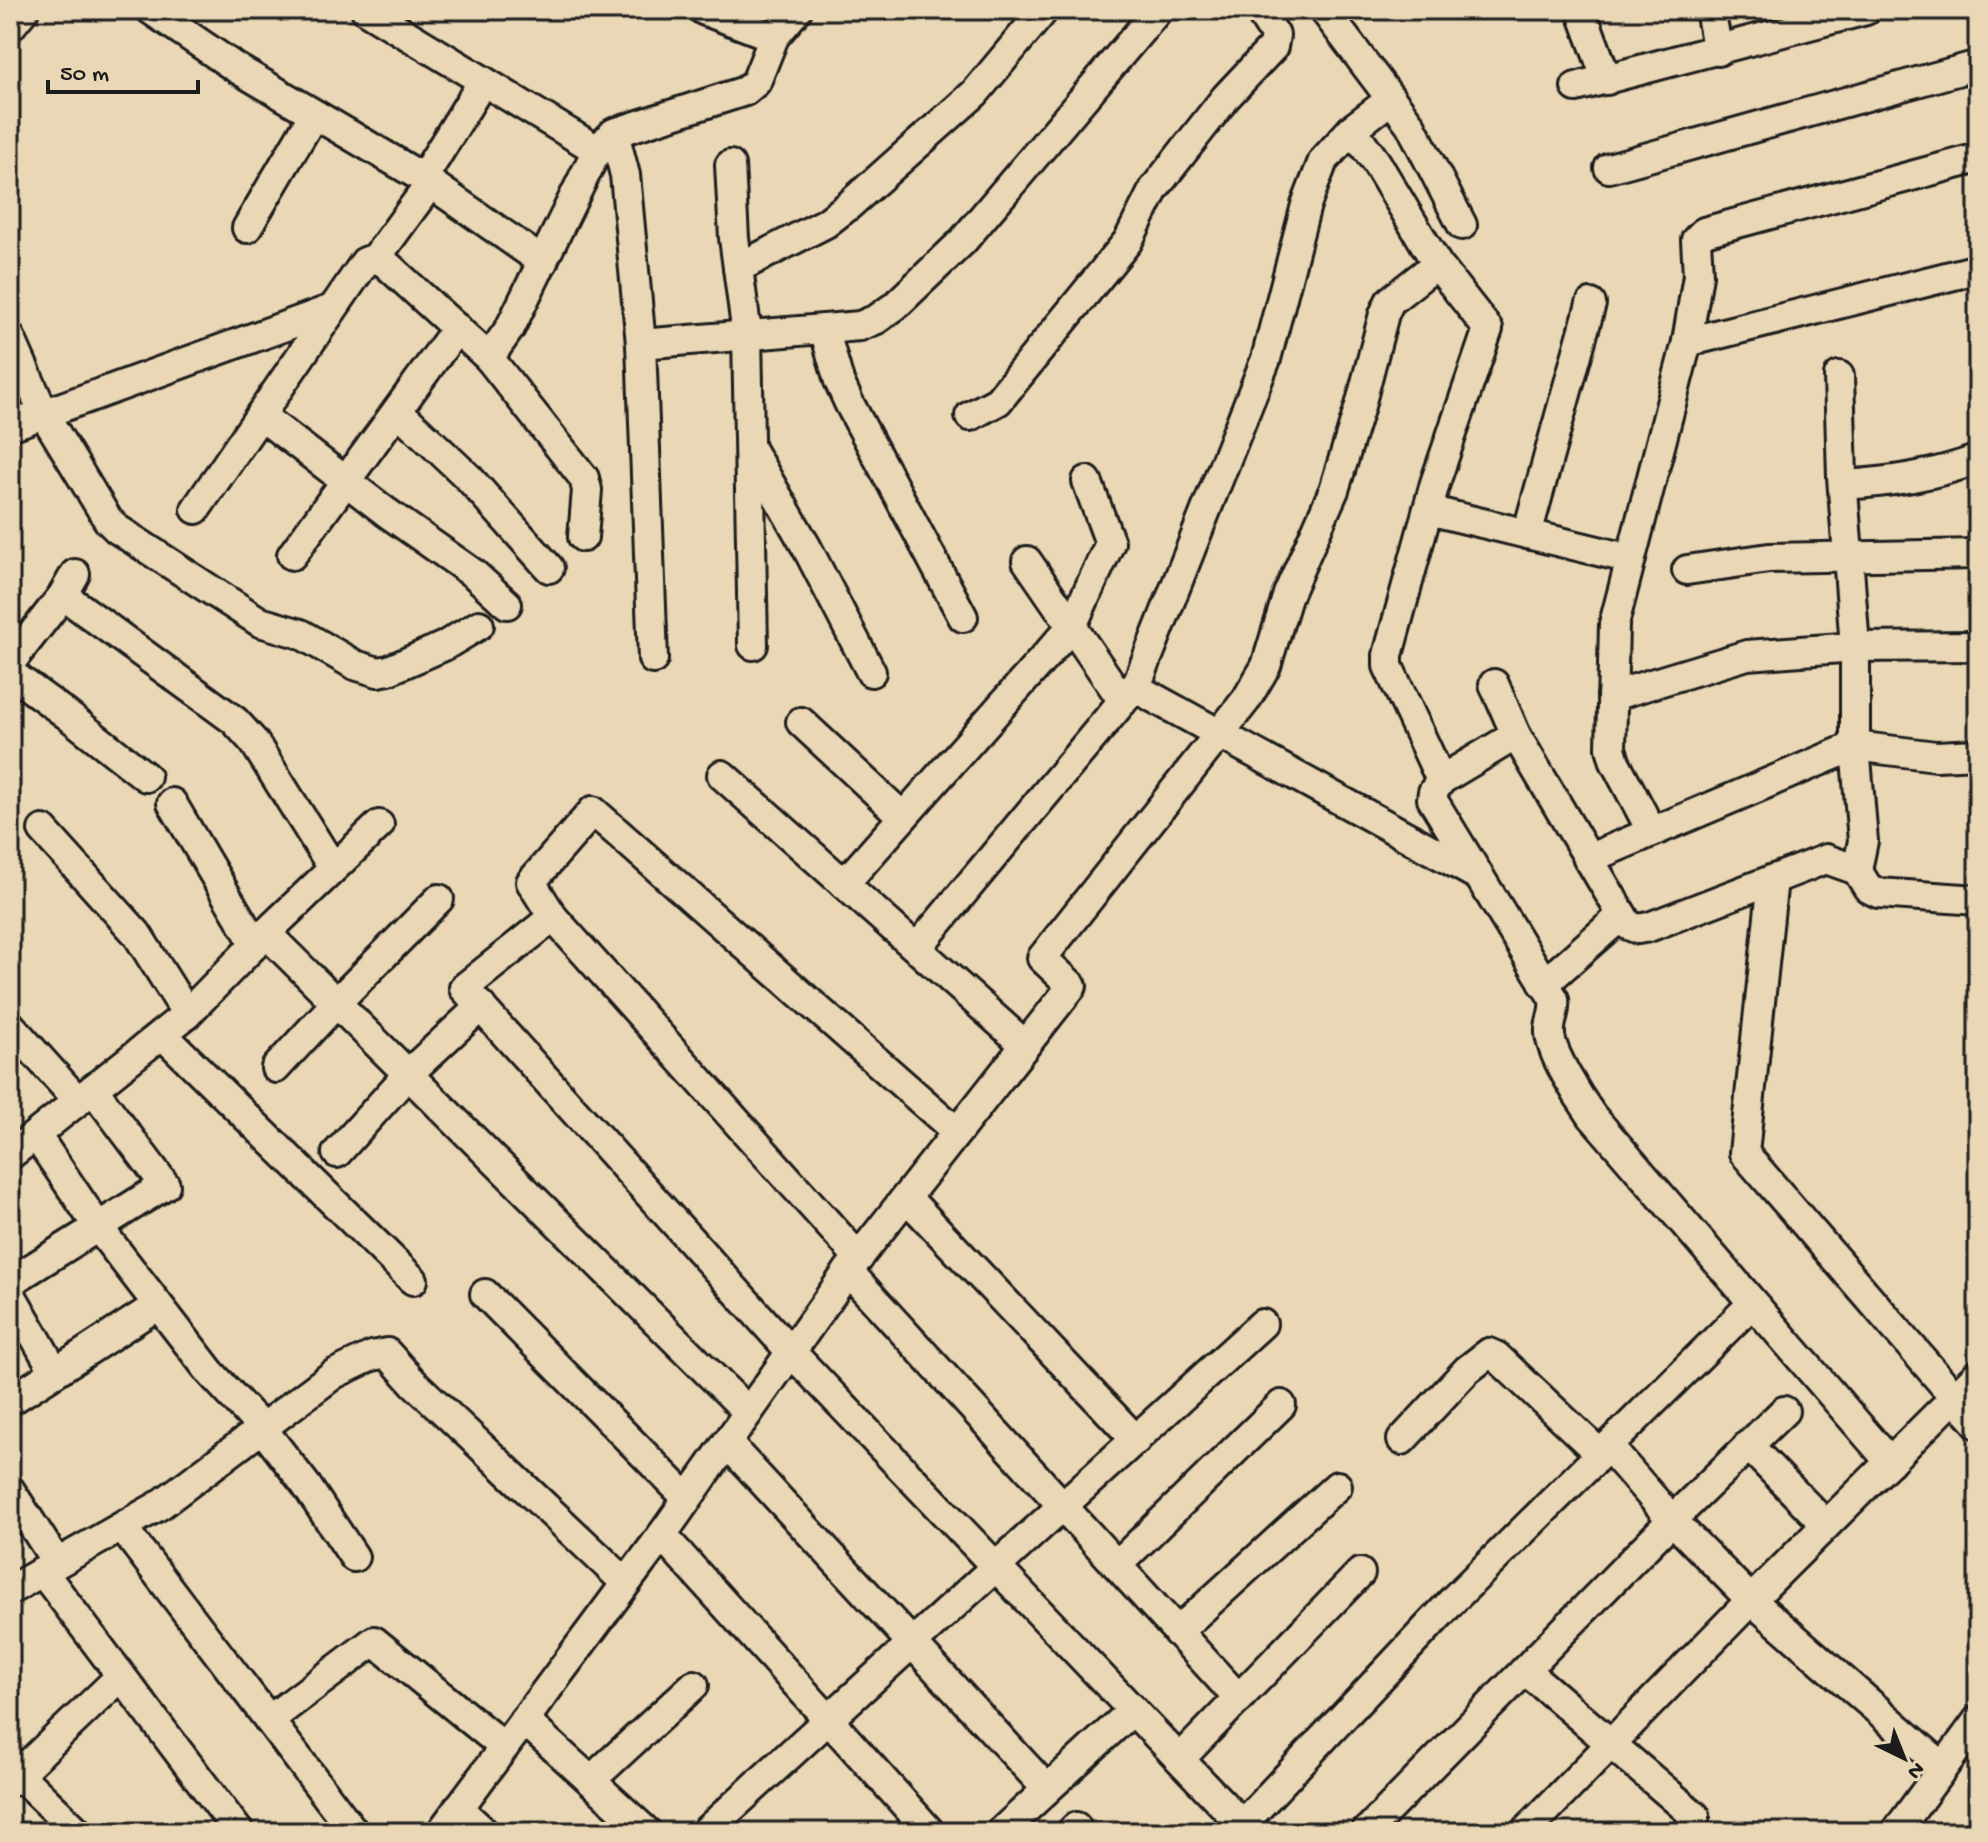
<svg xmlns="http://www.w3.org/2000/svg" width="1988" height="1842" viewBox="0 0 1988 1842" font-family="'Gochi Hand',sans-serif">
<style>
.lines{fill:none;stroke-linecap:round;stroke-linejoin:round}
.minor-casing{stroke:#1c1c1c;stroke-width:34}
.minor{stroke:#ead7b5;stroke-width:28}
</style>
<rect width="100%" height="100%" fill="#ead7b5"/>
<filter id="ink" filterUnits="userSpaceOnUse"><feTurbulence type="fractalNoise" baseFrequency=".0125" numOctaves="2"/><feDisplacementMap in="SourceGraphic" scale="16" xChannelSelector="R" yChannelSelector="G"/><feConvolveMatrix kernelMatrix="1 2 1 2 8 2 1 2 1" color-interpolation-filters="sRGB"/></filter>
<g filter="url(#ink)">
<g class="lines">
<!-- minor casing -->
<g class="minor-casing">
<g id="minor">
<polyline points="151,10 236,68 423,178 543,262"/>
<polyline points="366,10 597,150"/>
<polyline points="703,10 774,37"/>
<polyline points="1324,10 1410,124 1462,225"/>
<polyline points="1581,10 1607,80"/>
<polyline points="1710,10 1718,51"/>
<polyline points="10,27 24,10"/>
<polyline points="1576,87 1866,10"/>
<polyline points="1352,129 1376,162 1437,264 1488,329 1435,483 1388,655 1388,666 1441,780"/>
<polyline points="614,133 625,175 641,344 653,659"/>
<polyline points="730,165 734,238 747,335 753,645"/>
<polyline points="1609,168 1978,65"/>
<polyline points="423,178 483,81"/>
<polyline points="247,228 314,114"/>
<polyline points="376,258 430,184"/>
<polyline points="738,268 826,223 848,206 975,93 1044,10"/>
<polyline points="824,329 839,381 849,403 963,617"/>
<polyline points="10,337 44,414 108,520 117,529 260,622 301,634 355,665 378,672 389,670 444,646 479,625"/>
<polyline points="1687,342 1978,269"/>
<polyline points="641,344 860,326 877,319 895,306 962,242 1158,10"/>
<polyline points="489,358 510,328 597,150 614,133 745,91 756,82 774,37 797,10"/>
<polyline points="1839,376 1842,477 1855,647 1855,746 1863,841 1857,870"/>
<polyline points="398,411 469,478 549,568"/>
<polyline points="260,415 386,512 474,574 507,604"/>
<polyline points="970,416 998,401 1128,241 1154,189 1226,97 1273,47 1275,35 1259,10"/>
<polyline points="10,426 332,309"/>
<polyline points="751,450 807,548 871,672"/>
<path d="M1843 485C1889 482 1934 476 1978 459"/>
<polyline points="196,509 365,262 376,258 385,263 489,358 584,478 587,490 583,537"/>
<polyline points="1428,510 1631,559"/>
<polyline points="1527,534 1591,304"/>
<polyline points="292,555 457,328"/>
<polyline points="1027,561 1123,701"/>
<polyline points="1687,570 1769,558 1978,554"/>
<polyline points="63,595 235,721 254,742 333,868"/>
<polyline points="10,663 63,595 75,574"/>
<polyline points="10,673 66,714 146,777"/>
<polyline points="1494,684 1516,735 1628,925 1638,929 1649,927 1826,859 1857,870 1868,888 1878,893 1978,900"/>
<polyline points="1134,687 1477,875"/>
<polyline points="1612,696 1747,655 1855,647 1978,646"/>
<polyline points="801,722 903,817"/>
<path d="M1516 735 1441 780 1433 792 1432 799 1554 999C1556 1012 1550 1019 1550 1030 1548 1050 1580 1099 1592 1116L1890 1462"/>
<polyline points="722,775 1025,1045"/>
<polyline points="172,803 255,944"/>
<polyline points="43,830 137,934 187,1014"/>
<polyline points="1652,832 1615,762 1611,748 1614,624 1687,342 1698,275 1696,240 1704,232 1978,158"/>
<polyline points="1588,859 1855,746 1936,756 1978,754"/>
<polyline points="1773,879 1744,1153 1978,1424"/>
<polyline points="844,884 1072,626 1110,543 1087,481"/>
<polyline points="553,917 531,882 593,811 957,1132"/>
<polyline points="266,933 748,1412"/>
<polyline points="917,948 1137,684 1266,359 1306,205 1323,161 1352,129 1390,100"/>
<polyline points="1544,984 1622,915"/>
<polyline points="10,1025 78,1101"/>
<polyline points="162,1034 413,1280"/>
<polyline points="276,1068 336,1003 439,899"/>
<polyline points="36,1135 98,1227 210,1372 261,1427 306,1485 354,1557"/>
<polyline points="337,1153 408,1074 481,1006"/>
<polyline points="10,1155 187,1014 266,933 379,825"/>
<polyline points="906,1197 1136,1440"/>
<polyline points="859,1258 553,917 464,988 791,1352 1249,1832"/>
<polyline points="848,1271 1239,1699"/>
<polyline points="10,1282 165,1185 93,1089"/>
<polyline points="10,1293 55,1372 10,1401"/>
<polyline points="485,1294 687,1498"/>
<polyline points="55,1372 158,1305"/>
<polyline points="1402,1440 1467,1370 1489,1353 1496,1356 1600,1454"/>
<polyline points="727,1443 1047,1789"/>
<polyline points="1748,1445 1826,1525"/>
<polyline points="1608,1446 1672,1520 1751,1600 1942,1766"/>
<polyline points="10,1490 57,1563"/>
<polyline points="122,1527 354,1832"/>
<polyline points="662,1535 930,1832"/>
<polyline points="1117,1565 1281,1405"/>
<polyline points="42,1571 239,1832"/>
<polyline points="10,1590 160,1505 334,1374 372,1356 387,1353 414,1383 626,1583"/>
<polyline points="1177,1632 1337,1486"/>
<polyline points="1525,1670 1695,1816"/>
<polyline points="269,1720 374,1641 504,1747"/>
<polyline points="524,1720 647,1832"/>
<polyline points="1180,1759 1360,1573"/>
<polyline points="18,1774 78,1832"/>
<polyline points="591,1780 694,1685"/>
<polyline points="10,1782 120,1677"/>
<polyline points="458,1808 484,1832"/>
<polyline points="441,1832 662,1535 848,1271 1072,986 1042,958 1246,700 1266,666 1288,594 1334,490 1360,406 1384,314 1390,301 1437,264"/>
<polyline points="705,1832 1262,1324"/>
<polyline points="1001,1832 1133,1710"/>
<polyline points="1071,1832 1076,1827"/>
<polyline points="1235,1832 1455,1598 1752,1304"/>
<polyline points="1366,1832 1672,1520 1784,1411"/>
<polyline points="1525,1832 1751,1600 1978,1374"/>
<polyline points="1896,1832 1978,1720"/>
</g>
</g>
<!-- minor -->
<use href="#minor" class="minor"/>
</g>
</g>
<!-- margin -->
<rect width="1988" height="1842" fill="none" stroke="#ead7b5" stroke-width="40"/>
<rect x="20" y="20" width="1948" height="1802" fill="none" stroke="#1c1c1c" stroke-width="3" filter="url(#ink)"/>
<!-- north arrow -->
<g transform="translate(1904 1758) rotate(137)" stroke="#ead7b5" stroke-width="6" paint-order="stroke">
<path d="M0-6L14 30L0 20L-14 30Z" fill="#1c1c1c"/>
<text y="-12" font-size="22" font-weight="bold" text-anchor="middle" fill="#1c1c1c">N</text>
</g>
<!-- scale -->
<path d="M48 80v12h150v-12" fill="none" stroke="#1c1c1c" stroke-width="4"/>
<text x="60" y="80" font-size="24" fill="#1c1c1c" stroke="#ead7b5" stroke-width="6" paint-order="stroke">50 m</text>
</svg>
